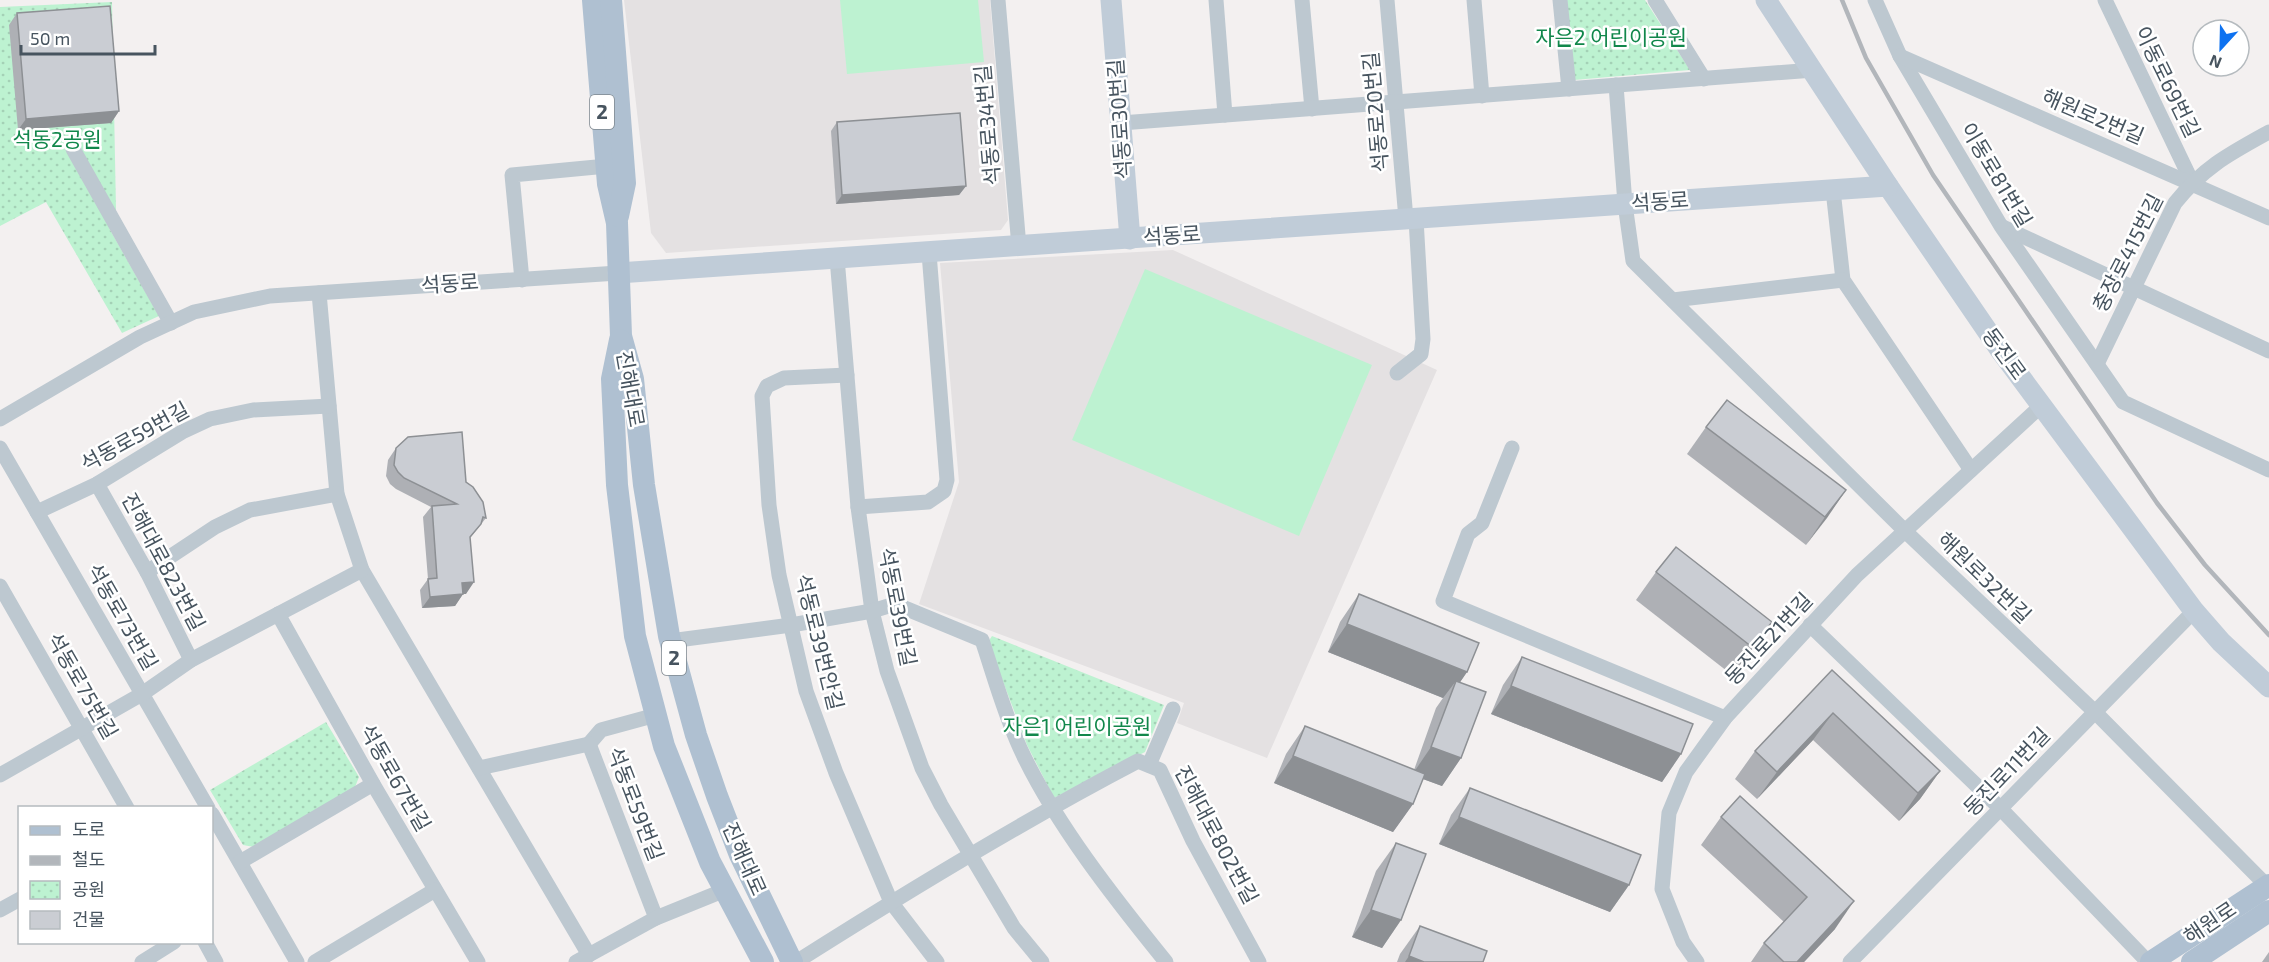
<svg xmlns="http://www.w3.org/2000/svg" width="2269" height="962" viewBox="0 0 2269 962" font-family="'Exo 2','Noto Sans KR',sans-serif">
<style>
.education{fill:#e4e1e2}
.green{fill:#bdf2d1}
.park{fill:url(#park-dots)}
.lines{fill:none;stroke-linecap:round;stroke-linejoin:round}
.street{stroke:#bdc8d0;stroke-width:15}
.secondary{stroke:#c0ccd8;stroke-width:21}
.primary{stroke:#afc0d1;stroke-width:22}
.rail{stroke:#b2b6bb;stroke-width:4.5}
.wall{fill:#aeb0b5}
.shaded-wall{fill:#8d9094}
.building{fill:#cacdd3;stroke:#8d9094;stroke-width:1.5}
.labels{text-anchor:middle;stroke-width:5;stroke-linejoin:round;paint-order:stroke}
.shield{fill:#fff;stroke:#7e878f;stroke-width:1.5}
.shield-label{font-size:20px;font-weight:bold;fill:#47545f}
.park-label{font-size:21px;fill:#11874b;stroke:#fff}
.street-label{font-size:21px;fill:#47545f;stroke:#fff}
</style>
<defs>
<pattern id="park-dots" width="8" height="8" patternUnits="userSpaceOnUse" patternTransform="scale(1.5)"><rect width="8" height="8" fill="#bdf2d1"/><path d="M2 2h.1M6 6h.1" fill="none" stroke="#a4d1b6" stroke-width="1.8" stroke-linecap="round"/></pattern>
</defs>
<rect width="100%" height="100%" fill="#f3f0f0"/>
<!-- education -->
<g class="education">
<polygon points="624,0 990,0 1008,220 1001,230 666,253 651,233"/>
<polygon points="1173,250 1437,370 1267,758 1177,723 1184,703 919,604 959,482 940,263"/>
</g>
<!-- green -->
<g class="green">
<polygon points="840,0 978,0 984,62 847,74"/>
<polygon points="1145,269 1372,365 1299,536 1072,440"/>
</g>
<!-- park -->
<g class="park">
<polygon points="1566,0 1645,0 1690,70 1574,80"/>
<polygon points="112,2 116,210 109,228 159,316 122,333 46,202 0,226 0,7"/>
<polygon points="992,636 1164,705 1145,752 1054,798 1027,745 988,642"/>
<polygon points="326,722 359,777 355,787 254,847 243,845 210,790"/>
</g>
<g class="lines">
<!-- street -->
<g class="street">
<polyline points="998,0 1019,247"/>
<polyline points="1216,0 1225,115"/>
<polyline points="1302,0 1312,109"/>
<polyline points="1387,0 1406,219"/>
<polyline points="1474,0 1482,96"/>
<polyline points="1560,0 1569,89"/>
<polyline points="1655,0 1704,79"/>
<polyline points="1875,0 1900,56 2001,226 2123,402 2269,470"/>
<polyline points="2105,0 2192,182"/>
<polyline points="1900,56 2269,218"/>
<polyline points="1616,85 1625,204 1633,261 1905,531 2095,712 2267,886"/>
<polyline points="1121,123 1814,70"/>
<polyline points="73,149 171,323"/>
<polyline points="1833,190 1843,280 1971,470"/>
<polyline points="2003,227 2269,351"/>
<polyline points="837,258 858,507 872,611 887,671 922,768 941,805 1014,928 1042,962"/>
<polyline points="522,280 512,175 607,166"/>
<polyline points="319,293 337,494 362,570 589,955"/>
<polyline points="1673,300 1843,280"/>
<path d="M2097 364 2175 203C2204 167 2229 154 2269 132"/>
<polyline points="1397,373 1421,354 1423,339 1416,219"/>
<polyline points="847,375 784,378 767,386 762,396 769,505 779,575 806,691 836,773 891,902 937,962"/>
<polyline points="0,419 140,337 194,312 270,296 618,273"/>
<polyline points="0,448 208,808"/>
<polyline points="1512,448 1482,523 1468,534 1443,601 1725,718"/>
<polyline points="97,484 147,572 191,660"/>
<polyline points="858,507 928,502 944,491 947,480 929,253"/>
<polyline points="37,512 97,484 182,432 210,419 253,410 329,406"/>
<polyline points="147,572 215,527 250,510 337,494"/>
<polyline points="0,586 127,808"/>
<polyline points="278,614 373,784 478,962"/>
<polyline points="1810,625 2000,808 2148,962"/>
<path d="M670 641 791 625 872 611 895 604 982 640C994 676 1004 713 1020 748 1054 822 1115 899 1166 962"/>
<polyline points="589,744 656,918"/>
<polyline points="589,744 601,730 656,715"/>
<polyline points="1149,765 1173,709"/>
<polyline points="479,768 589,744"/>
<polyline points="0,775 142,694 191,660 362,570"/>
<polyline points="212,814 297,962"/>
<polyline points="240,862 373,784"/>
<polyline points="0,910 20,899"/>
<polyline points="205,942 216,962"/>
<polyline points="142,962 174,942"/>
<polyline points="315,962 435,890"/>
<polyline points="576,962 656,918 725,890"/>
<path d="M796 962C908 891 1021 822 1138 761L1160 770 1193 841 1259 962"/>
<polyline points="1697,962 1683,942 1662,889 1669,813 1686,772 1725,718 1857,575 2042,405"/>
<polyline points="1850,962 2194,611"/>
</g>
<!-- secondary -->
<g class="secondary">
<polyline points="1111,0 1130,239"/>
<polyline points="1766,0 1888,186 2001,351 2194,611 2221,642 2269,687"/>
<polyline points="618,273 1888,186"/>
</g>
<!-- primary -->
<g class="primary">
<polyline points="593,0 608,184 617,223 621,336 633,379 644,485 669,636 696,735 717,796 740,855 792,962"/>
<polyline points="611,0 625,183 618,216"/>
<polyline points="620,340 612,379 617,485 635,636 664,746 710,862 763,962"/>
<polyline points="2151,962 2269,885"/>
<polyline points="2192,962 2269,911"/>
</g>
<!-- rail -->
<polyline class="rail" points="1842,0 1866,58 1933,175 2157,503 2205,565 2269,635"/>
</g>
<!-- wall -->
<g class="wall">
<polygon points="17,13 119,111 111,123 18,130 9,25"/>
<polygon points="837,122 966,186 959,195 836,204 831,131"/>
<polygon points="1706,427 1846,490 1806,545 1687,454"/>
<polygon points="396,448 466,482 486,518 470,538 466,594 463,594 455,606 422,608 420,590 428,579 423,517 431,507 396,489 390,484 386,476 388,460"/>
<polygon points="1656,572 1772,622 1752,649 1732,675 1636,600"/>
<polygon points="1359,594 1467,672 1460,682 1461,758 1442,786 1423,779 1413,804 1393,832 1274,783 1286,754 1305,726 1414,770 1436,708 1443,698 1328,652 1340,622"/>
<polygon points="1522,657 1681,754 1662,782 1491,714 1503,685"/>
<polygon points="1832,670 1940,771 1920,799 1899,821 1813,740 1757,799 1735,779 1755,751"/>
<polygon points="1470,788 1629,885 1610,912 1439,844 1451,815"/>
<polygon points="1740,796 1835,929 1804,962 1751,962 1764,943 1784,922 1701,845 1721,817"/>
<polygon points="1396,843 1401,920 1382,948 1352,937 1376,871"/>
<polygon points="1420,926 1483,962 1397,962 1400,954"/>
<polygon points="2269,952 2269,962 2262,962"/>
</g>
<!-- shaded-wall -->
<g class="shaded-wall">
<polygon points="119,111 111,123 18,130 26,119"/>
<polygon points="966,186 959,195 836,204 842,195"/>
<polygon points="1846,490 1827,518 1806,545 1825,517"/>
<polygon points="474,582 466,594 463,594 455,606 422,608 430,597 462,583"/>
<polygon points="1772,622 1752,649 1732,675 1752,647"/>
<polygon points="1347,624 1467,672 1450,697 1456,681 1443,698 1328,652"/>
<polygon points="1511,686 1681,754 1662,782 1491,714"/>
<polygon points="1833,713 1813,740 1757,799 1777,772"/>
<polygon points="1431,747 1461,758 1442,786 1412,775"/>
<polygon points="1293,756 1413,804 1393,832 1274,783"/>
<polygon points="1940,771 1920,799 1899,821 1918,793"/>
<polygon points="1459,817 1629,885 1610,912 1439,844"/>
<polygon points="1854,901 1835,929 1804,962 1797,962"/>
<polygon points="1371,910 1401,920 1382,948 1352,937"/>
<polygon points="1409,956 1424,962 1405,962"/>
</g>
<!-- building -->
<g class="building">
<polygon points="110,6 119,111 26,119 17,13"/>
<polygon points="960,113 966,186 842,195 837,122"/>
<polygon points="1727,400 1846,490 1825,517 1706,427"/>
<polygon points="462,432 466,482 473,487 483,502 486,518 483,517 481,524 470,537 474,582 462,583 463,594 430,597 428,579 437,578 432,506 457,504 404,478 398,472 394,465 396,448 408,437"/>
<polygon points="1676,547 1772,622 1752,647 1656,572"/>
<polygon points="1359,594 1479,643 1467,672 1347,624"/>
<polygon points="1522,657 1693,724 1681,754 1511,686"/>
<polygon points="1832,670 1940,771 1918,793 1833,713 1777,772 1755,751"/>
<polygon points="1456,681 1486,692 1461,758 1431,747"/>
<polygon points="1305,726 1425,774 1413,804 1293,756"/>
<polygon points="1470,788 1641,855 1629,885 1459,817"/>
<polygon points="1740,796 1854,901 1797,962 1784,962 1764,943 1807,897 1721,817"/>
<polygon points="1396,843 1426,854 1401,920 1371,910"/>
<polygon points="1420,926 1487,951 1483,962 1424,962 1409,956"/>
</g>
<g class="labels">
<!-- shield labels -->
<g class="shield">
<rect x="590" y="95" width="24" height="34" rx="4.5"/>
<rect x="662" y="641" width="24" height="34" rx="4.5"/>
</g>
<g class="shield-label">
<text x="602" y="119">2</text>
<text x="674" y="665">2</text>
</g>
<!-- park labels -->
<g class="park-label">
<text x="1611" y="45">자은2 어린이공원</text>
<text x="57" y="147">석동2공원</text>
<text x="1077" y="734">자은1 어린이공원</text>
</g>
<!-- street labels -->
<g class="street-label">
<text transform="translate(2167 82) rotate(64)" y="7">이동로69번길</text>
<text transform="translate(1376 112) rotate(-95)" y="7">석동로20번길</text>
<text transform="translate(2093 117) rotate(23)" y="7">해원로2번길</text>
<text transform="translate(1120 119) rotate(-94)" y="7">석동로30번길</text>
<text transform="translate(988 125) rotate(-95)" y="7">석동로34번길</text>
<text transform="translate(1996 175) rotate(59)" y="7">이동로81번길</text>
<text transform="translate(1660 202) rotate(-4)" y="7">석동로</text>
<text transform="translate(1172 236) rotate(-4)" y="7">석동로</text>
<text transform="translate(2128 253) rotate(-63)" y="7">충장로415번길</text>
<text transform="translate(450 284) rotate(-4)" y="7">석동로</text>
<text transform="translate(2004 354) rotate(54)" y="7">동진로</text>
<text transform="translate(630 389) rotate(80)" y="7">진해대로</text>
<text transform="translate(135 437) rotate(-29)" y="7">석동로59번길</text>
<text transform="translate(163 562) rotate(62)" y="7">진해대로823번길</text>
<text transform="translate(1984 578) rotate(44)" y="7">해원로32번길</text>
<text transform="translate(897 607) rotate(79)" y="7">석동로39번길</text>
<text transform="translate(122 617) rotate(60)" y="7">석동로73번길</text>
<text transform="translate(1769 639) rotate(-47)" y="7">동진로21번길</text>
<text transform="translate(819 642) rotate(76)" y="7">석동로39번안길</text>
<text transform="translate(82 686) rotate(60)" y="7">석동로75번길</text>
<text transform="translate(2007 772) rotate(-46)" y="7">동진로11번길</text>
<text transform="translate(395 778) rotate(60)" y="7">석동로67번길</text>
<text transform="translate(635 804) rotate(69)" y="7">석동로59번길</text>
<text transform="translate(1216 835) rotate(62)" y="7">진해대로802번길</text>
<text transform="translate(744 859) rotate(66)" y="7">진해대로</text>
<text transform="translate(2210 923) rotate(-34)" y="7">해원로</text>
</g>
</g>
<!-- legend -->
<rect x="18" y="806" width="195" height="138" fill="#ffffff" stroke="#b5bbbf" stroke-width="1.5"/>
<rect x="30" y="826" width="30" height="9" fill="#afc0d1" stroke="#b5bbbf" stroke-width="1.5"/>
<text x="72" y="836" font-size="18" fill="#47545f">도로</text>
<rect x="30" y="856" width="30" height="9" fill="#b2b6bb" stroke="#b5bbbf" stroke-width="1.5"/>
<text x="72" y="866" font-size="18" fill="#47545f">철도</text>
<rect x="30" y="881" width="30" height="18" fill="url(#park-dots)" stroke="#b5bbbf" stroke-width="1.5"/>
<text x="72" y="896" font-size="18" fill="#47545f">공원</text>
<rect x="30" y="911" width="30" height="18" fill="#cacdd3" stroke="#b5bbbf" stroke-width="1.5"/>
<text x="72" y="926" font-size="18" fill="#47545f">건물</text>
<!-- north arrow -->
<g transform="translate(2221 48) rotate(202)"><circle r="28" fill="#ffffff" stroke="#b5bbbf" stroke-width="1.5"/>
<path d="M0-4.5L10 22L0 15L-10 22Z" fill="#0e72f0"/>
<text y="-9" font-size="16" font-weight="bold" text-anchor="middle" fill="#47545f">N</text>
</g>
<!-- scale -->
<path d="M21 45v9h134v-9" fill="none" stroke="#47545f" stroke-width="3"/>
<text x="30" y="45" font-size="18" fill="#47545f" stroke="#ffffff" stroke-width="4.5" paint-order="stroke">50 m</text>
</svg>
